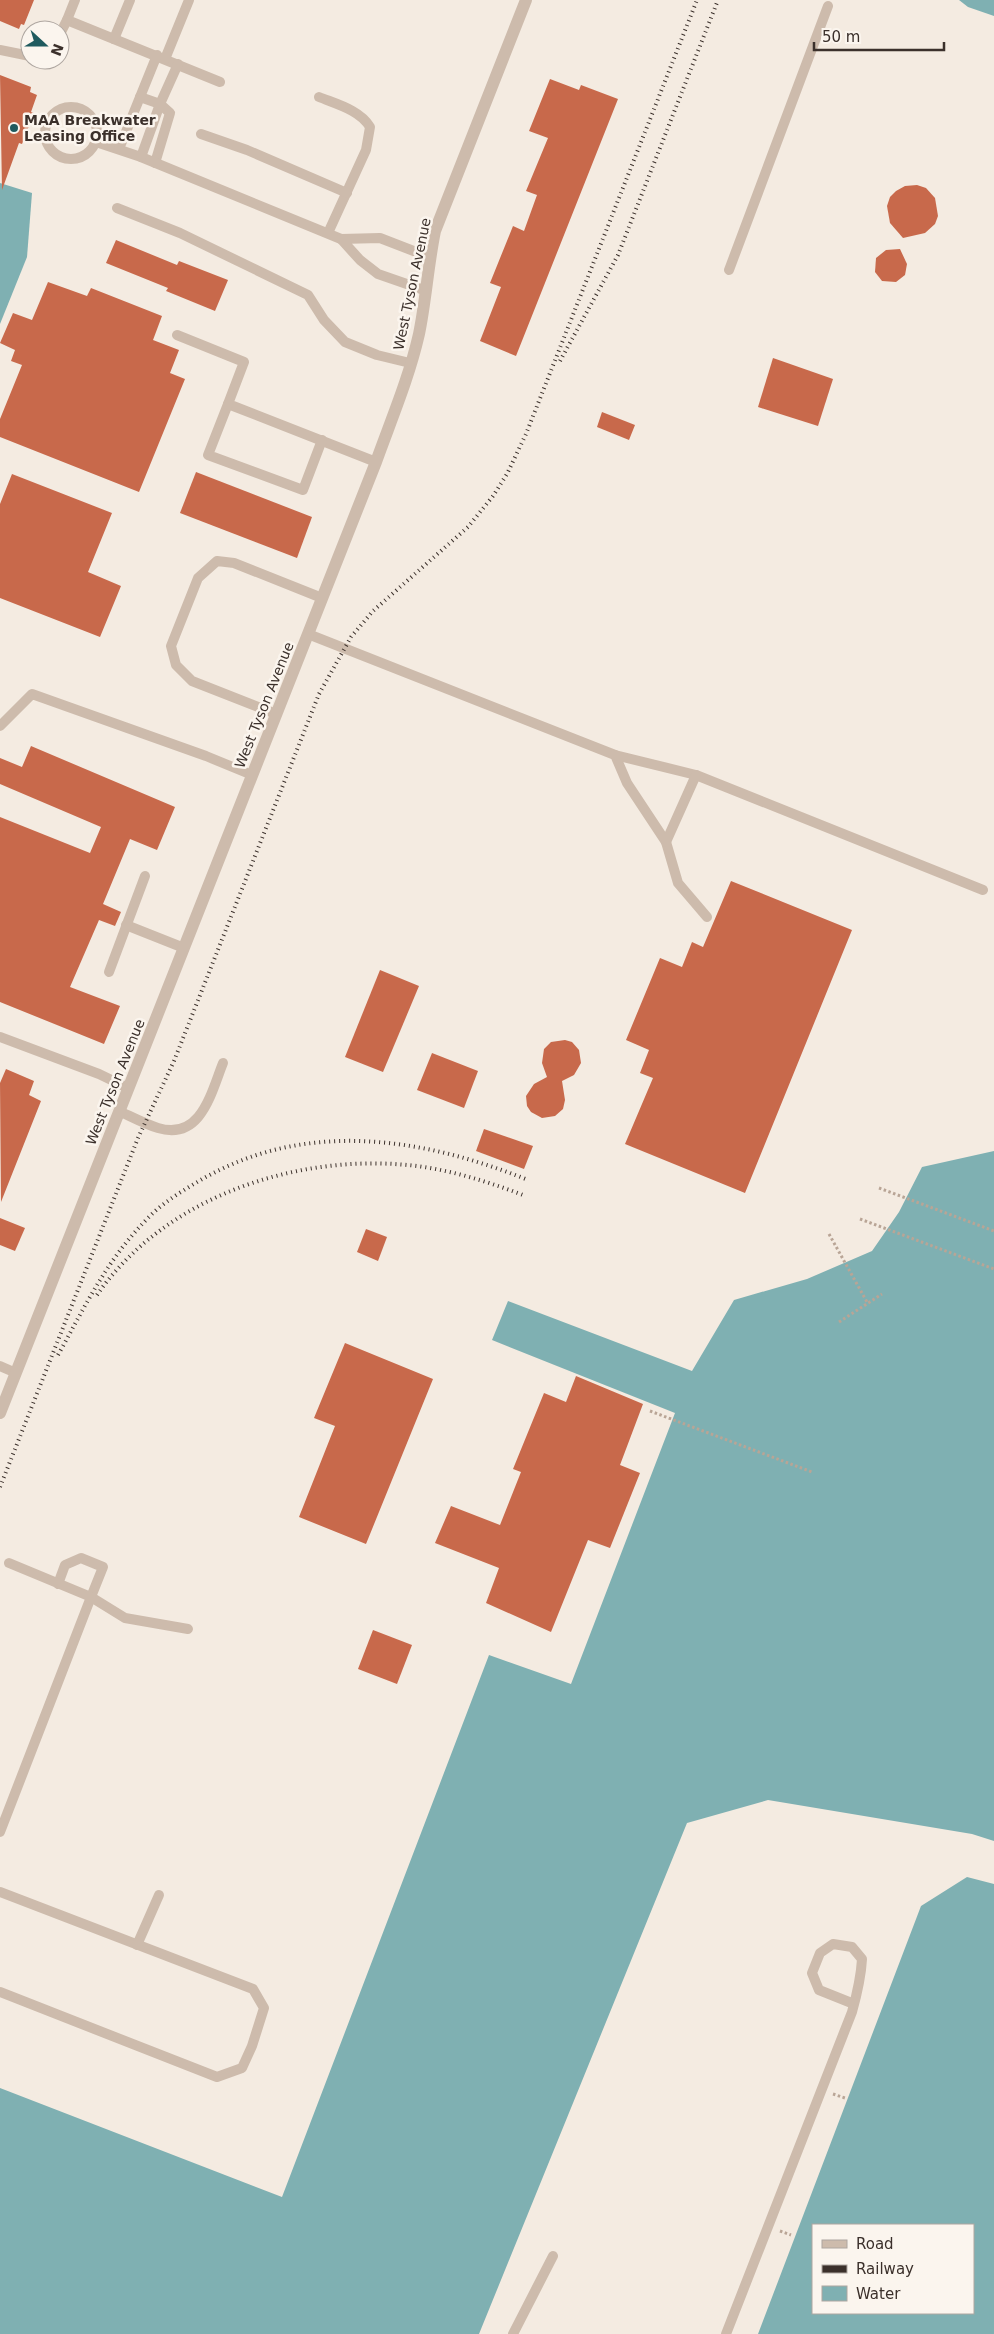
<svg xmlns="http://www.w3.org/2000/svg" width="994" height="2334" viewBox="0 0 994 2334" font-family="'DejaVu Sans',sans-serif">
<style>
.water{fill:#7fb0b2;fill-rule:evenodd}
.building{fill:#c8694b}
.lines{fill:none;stroke-linecap:round;stroke-linejoin:round}
.path{stroke:#b9a596;stroke-width:3;stroke-dasharray:2.5 2.5;stroke-linecap:butt}
.service{stroke:#cdbbac;stroke-width:10}
.minor{stroke:#cdbbac;stroke-width:12}
.rail{stroke:#3b302b;stroke-width:4;stroke-dasharray:1 4;stroke-linecap:butt}
.poi-dot{fill:#1f5a5e;stroke:#fbf5ee;stroke-width:2}
.labels{text-anchor:middle;stroke-width:5;stroke-linejoin:round;paint-order:stroke}
.poi-label{font-size:14px;font-weight:bold;fill:#3b302b;stroke:#fbf5ee;text-anchor:start}
.street-label{font-size:14px;fill:#3b302b;stroke:#fbf5ee}
</style>
<rect width="100%" height="100%" fill="#f4ebe1"/>
<!-- water -->
<g class="water">
<polygon points="959,0 994,0 994,16 968,7"/>
<polygon points="0,183 32,193 27,257 0,324"/>
<polygon points="994,1151 994,1841 972,1834 768,1800 687,1823 479,2334 0,2334 0,2088 282,2197 489,1655 571,1684 675,1413 492,1340 508,1301 692,1371 734,1300 807,1279 872,1251 899,1212 922,1167"/>
<path d="M967 1877 994 1884V2334H758L921 1906ZM973 2225V2313H813V2225Z"/>
</g>
<!-- building -->
<g class="building">
<polygon points="0,0 34,0 24,25 21,24 19,29 0,21"/>
<polygon points="0,75 31,87 30,92 37,95 31,112 34,113 22,144 19,143 2,190"/>
<polygon points="550,79 579,90 581,85 618,99 516,356 480,341 501,287 490,283 513,226 524,231 537,195 526,191 548,138 529,131"/>
<polygon points="917,185 926,188 935,198 938,216 935,224 925,233 903,238 890,223 887,206 890,197 896,191 905,186"/>
<polygon points="116,240 177,265 179,261 228,280 215,311 166,291 168,288 106,263"/>
<polygon points="900,249 907,264 905,275 896,282 882,281 875,272 876,258 886,250"/>
<polygon points="48,282 87,296 91,288 162,316 153,340 179,350 170,373 185,379 139,492 0,437 0,419 22,365 11,361 15,350 0,343 13,313 32,320"/>
<polygon points="773,358 833,379 818,426 758,407"/>
<polygon points="602,412 635,425 629,440 597,427"/>
<polygon points="196,472 312,517 297,558 180,513"/>
<polygon points="12,474 112,513 88,572 121,586 100,637 0,598 0,504"/>
<polygon points="31,746 175,807 157,850 130,839 103,904 121,912 115,926 99,920 70,987 120,1006 104,1044 0,1002 0,817 90,853 101,827 0,784 0,758 22,767"/>
<polygon points="731,881 852,930 745,1193 625,1144 653,1078 640,1073 649,1050 626,1040 660,958 682,967 692,942 703,947"/>
<polygon points="380,970 419,986 383,1072 345,1057"/>
<polygon points="565,1040 572,1042 579,1050 581,1063 574,1075 562,1081 565,1100 563,1109 555,1116 542,1118 531,1112 527,1106 526,1096 534,1084 547,1077 542,1063 544,1049 551,1042"/>
<polygon points="432,1053 478,1071 464,1108 417,1090"/>
<polygon points="6,1069 34,1081 29,1095 41,1101 1,1202 0,1083"/>
<polygon points="484,1129 533,1146 524,1169 476,1151"/>
<polygon points="0,1218 25,1228 15,1251 0,1245"/>
<polygon points="366,1229 387,1237 378,1261 357,1252"/>
<polygon points="345,1343 433,1379 366,1544 299,1517 335,1426 314,1418"/>
<polygon points="576,1376 643,1404 620,1465 640,1473 610,1548 588,1540 551,1632 486,1603 499,1568 435,1543 451,1506 500,1525 521,1472 513,1469 544,1393 566,1402"/>
<polygon points="373,1630 412,1645 397,1684 358,1669"/>
</g>
<g class="lines">
<!-- path -->
<g class="path">
<polyline points="879,1188 994,1231"/>
<polyline points="860,1219 994,1269"/>
<polyline points="829,1234 867,1302"/>
<polyline points="839,1322 882,1294"/>
<polyline points="650,1411 812,1472"/>
<polyline points="833,2094 845,2098"/>
<polyline points="780,2231 791,2235"/>
</g>
<!-- service -->
<g class="service">
<polyline points="75,0 67,20 220,82"/>
<polyline points="60,34 67,20"/>
<polyline points="114,39 130,0"/>
<polyline points="0,50 30,56"/>
<polyline points="165,59 189,0"/>
<polyline points="140,97 160,104 170,113 155,163"/>
<path d="M319 97C336 104 360 110 370 127L366 150 328 233"/>
<circle cx="71" cy="133" r="26"/>
<polyline points="201,134 247,150 347,193"/>
<polyline points="96,142 141,157 341,239"/>
<polyline points="119,149 157,55"/>
<polyline points="141,157 160,104 178,64"/>
<polyline points="117,208 180,233 308,295 324,320 345,342 377,355 410,363"/>
<polyline points="729,270 828,6"/>
<polyline points="424,290 378,274 360,260 341,239 380,238 429,257"/>
<polyline points="177,335 244,362 228,404 376,462"/>
<polyline points="228,404 208,455 303,490 322,440"/>
<polyline points="308,634 615,755 627,783 666,842 678,883 707,917"/>
<polyline points="276,714 192,681 176,665 171,646 198,578 217,561 234,563 322,598"/>
<polyline points="0,726 32,694 206,756 252,775"/>
<polyline points="615,755 696,775 983,890"/>
<polyline points="666,842 696,775"/>
<polyline points="126,925 184,948"/>
<polyline points="109,972 145,876"/>
<polyline points="0,1037 99,1074 128,1088"/>
<path d="M119 1111C132 1117 145 1124 158 1128 201 1141 211 1093 223 1063"/>
<polyline points="0,1366 16,1373"/>
<polyline points="58,1584 65,1565 81,1558 103,1567 91,1597 125,1618 188,1629"/>
<polyline points="0,1832 91,1597 9,1563"/>
<polyline points="0,1892 253,1989 264,2008 252,2046 242,2068 217,2077 0,1992"/>
<polyline points="137,1945 159,1895"/>
<polyline points="513,2334 553,2256"/>
<path d="M726 2334 852 2012C857 1994 861 1978 862 1959L852 1947 833 1944 820 1953 812 1973 819 1990 854 2004"/>
</g>
<!-- minor -->
<path class="minor" d="M0 1413 376 462C391 420 409 378 419 334 426 300 428 265 435 231L526 0"/>
<!-- rail -->
<g class="rail">
<polyline points="560,361 618,255 718,0"/>
<path d="M97 1295C166 1195 300 1152 417 1166 454 1171 489 1182 523 1195"/>
<path d="M58 1355C87 1303 107 1259 150 1216 164 1202 182 1191 199 1181 304 1119 421 1137 528 1180"/>
<polyline points="0,1487 138,1138 174,1061 319,694 351,637 373,611 468,527 493,496 507,474 526,434 697,0"/>
</g>
</g>
<!-- markers -->
<circle class="poi-dot" cx="14" cy="128" r="5"/>
<g class="labels">
<!-- poi labels -->
<g class="poi-label">
<text x="24" y="125">MAA Breakwater<tspan x="24" dy="16">Leasing Office</tspan></text>
</g>
<!-- street labels -->
<g class="street-label">
<text transform="translate(412 284) rotate(-78)" y="5">West Tyson Avenue</text>
<text transform="translate(264 705) rotate(-68)" y="5">West Tyson Avenue</text>
<text transform="translate(115 1082) rotate(-68)" y="5">West Tyson Avenue</text>
</g>
</g>
<!-- legend -->
<rect x="812" y="2224" width="162" height="90" fill="#fbf5ee" stroke="#aea6a0"/>
<rect x="822" y="2240" width="25" height="8" fill="#cdbbac" stroke="#aea6a0"/>
<text x="856" y="2249" font-size="15" fill="#3b302b">Road</text>
<rect x="822" y="2265" width="25" height="8" fill="#3b302b" stroke="#aea6a0"/>
<text x="856" y="2274" font-size="15" fill="#3b302b">Railway</text>
<rect x="822" y="2286" width="25" height="15" fill="#7fb0b2" stroke="#aea6a0"/>
<text x="856" y="2299" font-size="15" fill="#3b302b">Water</text>
<!-- north arrow -->
<g transform="translate(45 45) rotate(111)"><circle r="24" fill="#fbf5ee" stroke="#aea6a0"/>
<path d="M0-4L9 19L0 12L-9 19Z" fill="#1f5a5e"/>
<text y="-8" font-size="14" font-weight="bold" text-anchor="middle" fill="#3b302b">N</text>
</g>
<!-- scale -->
<path d="M814 42v8h130v-8" fill="none" stroke="#3b302b" stroke-width="2.5"/>
<text x="822" y="42" font-size="15" fill="#3b302b" stroke="#fbf5ee" stroke-width="4" paint-order="stroke">50 m</text>
</svg>
